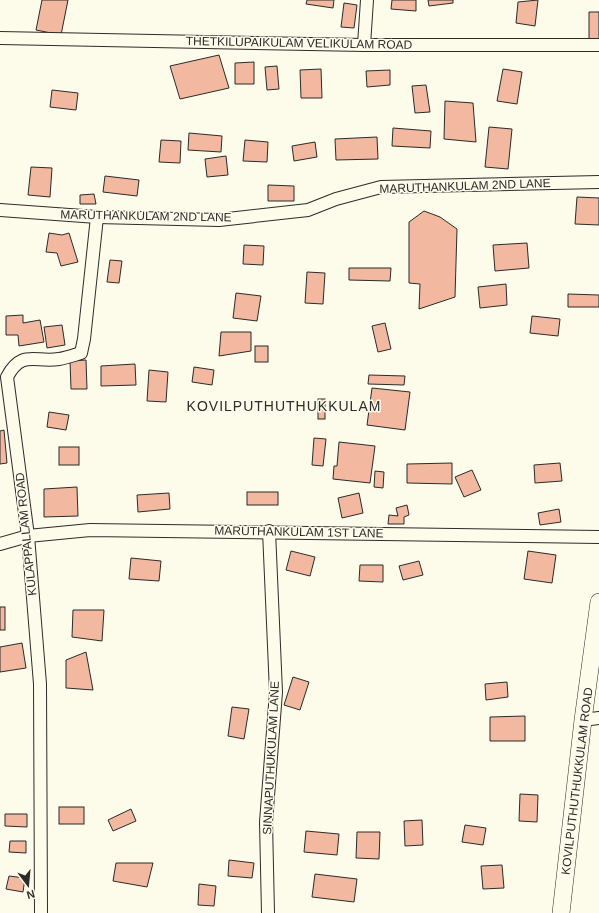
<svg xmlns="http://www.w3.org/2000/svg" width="599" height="913" viewBox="0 0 599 913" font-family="Arial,sans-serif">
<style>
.building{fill:#f2b8a0;stroke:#2b2b2b}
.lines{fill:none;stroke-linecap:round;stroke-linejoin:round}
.street-casing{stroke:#2b2b2b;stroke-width:14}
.secondary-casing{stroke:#2b2b2b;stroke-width:18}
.street{stroke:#fdfbea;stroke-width:12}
.secondary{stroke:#fdfbea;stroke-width:17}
.labels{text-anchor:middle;stroke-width:3;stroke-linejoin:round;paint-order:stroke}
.street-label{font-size:12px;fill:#2b2b2b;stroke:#fdfbea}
.quarter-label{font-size:14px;letter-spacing:1px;fill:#2b2b2b;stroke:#fdfbea}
</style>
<rect width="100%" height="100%" fill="#fdfbea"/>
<!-- building -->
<g class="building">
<polygon points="42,0 68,0 61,35 36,30"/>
<polygon points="307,0 334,0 333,8 306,4"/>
<polygon points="392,0 416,0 416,11 391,9"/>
<polygon points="428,0 453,0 453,3 429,6"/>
<polygon points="538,0 535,26 516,23 518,2"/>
<polygon points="344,3 357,5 354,28 341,27"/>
<polygon points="589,12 599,12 599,39 589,40"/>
<polygon points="219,55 229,88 180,99 170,66"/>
<polygon points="254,62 254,84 235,84 235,63"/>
<polygon points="277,66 279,89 267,90 265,67"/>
<polygon points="321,69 322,98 301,98 300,70"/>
<polygon points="503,69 522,72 517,104 497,101"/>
<polygon points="390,70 390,85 367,87 366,71"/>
<polygon points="426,85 430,112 415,113 412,86"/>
<polygon points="52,90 78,93 76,110 50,107"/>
<polygon points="445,101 473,103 476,142 444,139"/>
<polygon points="489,127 512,129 508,169 485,167"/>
<polygon points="393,128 431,131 430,148 392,146"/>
<polygon points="189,133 222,136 221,152 188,150"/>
<polygon points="377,137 378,159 336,160 335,139"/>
<polygon points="161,140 181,141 180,163 159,162"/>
<polygon points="245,140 268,142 267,162 243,161"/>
<polygon points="315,142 317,157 294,161 292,146"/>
<polygon points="226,156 228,175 207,177 205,159"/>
<polygon points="31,167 52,168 50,197 28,195"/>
<polygon points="105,176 139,180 137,196 103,192"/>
<polygon points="268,185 294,186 294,201 268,201"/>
<polygon points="94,194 96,204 80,204 80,195"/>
<polygon points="577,197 599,198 599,225 575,224"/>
<polygon points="424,211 440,217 457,229 455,297 419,309 420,284 409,283 409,222"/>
<polygon points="49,233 62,235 69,233 78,262 61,266 57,253 46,252"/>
<polygon points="527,243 529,268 495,271 493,245"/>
<polygon points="244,245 264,246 263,265 243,264"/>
<polygon points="110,260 122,261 119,283 107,282"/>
<polygon points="349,268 391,268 390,281 349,280"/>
<polygon points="307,272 325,273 323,304 305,303"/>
<polygon points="506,284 507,305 480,308 478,287"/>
<polygon points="236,293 261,296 257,321 233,318"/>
<polygon points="568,294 599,295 599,307 568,307"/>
<polygon points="23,315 23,323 40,320 44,342 19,346 18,335 6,335 6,316"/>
<polygon points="532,316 560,319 558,336 530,333"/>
<polygon points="385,323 391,349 378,352 372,326"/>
<polygon points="62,325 65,345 47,348 44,327"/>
<polygon points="221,332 251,332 251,351 219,356"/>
<rect x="255" y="346" width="13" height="16"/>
<polygon points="86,360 87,389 71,389 70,361"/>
<polygon points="135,364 136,385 101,386 101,366"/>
<polygon points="194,367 214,370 212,385 192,382"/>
<polygon points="149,370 168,372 166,402 147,401"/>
<polygon points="369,375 405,376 404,385 368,384"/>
<polygon points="372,388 410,392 405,430 367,425"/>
<rect x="318" y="399" width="7" height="20"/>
<polygon points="49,412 69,415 66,430 47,427"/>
<polygon points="4,430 7,463 0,464 0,431"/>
<polygon points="314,438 326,439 323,466 312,465"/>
<polygon points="339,442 375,446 370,483 333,479 334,466 337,466"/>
<rect x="59" y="447" width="20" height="18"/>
<polygon points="452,463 452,484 407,483 407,464"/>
<polygon points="560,463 562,481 535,483 534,465"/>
<polygon points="472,470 481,490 464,497 455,477"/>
<polygon points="375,471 384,472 383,488 374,487"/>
<polygon points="77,487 78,516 44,517 44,489"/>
<rect x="247" y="492" width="31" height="13"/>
<polygon points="169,493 170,509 138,512 137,495"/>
<polygon points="359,493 363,513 342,518 338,498"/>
<polygon points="407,505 409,515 404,517 404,524 388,524 389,515 398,516 396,508"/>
<polygon points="559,509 561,522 540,525 538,513"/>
<polygon points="291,551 315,557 310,576 286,570"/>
<polygon points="528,551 556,555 552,583 524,579"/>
<polygon points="131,558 161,561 159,581 129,579"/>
<polygon points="419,561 423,575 403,580 399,566"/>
<polygon points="360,565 383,565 383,582 359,581"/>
<rect x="0" y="607" width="5" height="23"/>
<polygon points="73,610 104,610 102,641 72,637"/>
<polygon points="22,643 26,668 0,672 0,647"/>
<polygon points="86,652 93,690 66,688 66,660"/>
<polygon points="293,677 309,682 300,710 284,705"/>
<polygon points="507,682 508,697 486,700 485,684"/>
<polygon points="232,707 249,709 244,739 228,736"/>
<polygon points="525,716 525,741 490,741 490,717"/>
<polygon points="520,794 538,795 537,822 519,821"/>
<rect x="59" y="807" width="25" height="17"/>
<polygon points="131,809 136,821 113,831 108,820"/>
<polygon points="5,814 27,814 27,827 5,826"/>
<polygon points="422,820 423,845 405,846 404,821"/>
<polygon points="465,825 486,828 483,845 462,842"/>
<polygon points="306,831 339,834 337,855 304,852"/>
<polygon points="357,832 380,832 379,859 356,858"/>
<polygon points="10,841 26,841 26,853 9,852"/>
<polygon points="229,860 254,863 252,878 228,876"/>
<polygon points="116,863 153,863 147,887 113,881"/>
<polygon points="502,865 504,888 483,889 481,866"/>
<polygon points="315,874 357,879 354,902 312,897"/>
<polygon points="9,876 25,878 23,892 6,889"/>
<polygon points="199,884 216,886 214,906 198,905"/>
</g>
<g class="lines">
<!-- street casing -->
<g class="street-casing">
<g id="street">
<polyline points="0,38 364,45 599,45"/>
<polyline points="364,45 367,0"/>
<polyline points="0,210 97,217 219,220 308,210 336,199 381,187 599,182"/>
<polyline points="0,544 28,536 90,530 599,537"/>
<polyline points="583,720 599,718"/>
<path d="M41 913 40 684 28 536 7 377C22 349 35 363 59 359 66 358 74 355 81 353L84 339 97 217"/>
<polyline points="268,913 266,822 276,692 269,531"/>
</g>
</g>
<!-- secondary casing -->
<g class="secondary-casing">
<polyline id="secondary" points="561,913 583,720 599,602"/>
</g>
<!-- street -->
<use href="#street" class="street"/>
<!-- secondary -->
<use href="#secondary" class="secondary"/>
</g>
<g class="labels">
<!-- street labels -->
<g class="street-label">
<text transform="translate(299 43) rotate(1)" y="4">THETKILUPAIKULAM VELIKULAM ROAD</text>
<text transform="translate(465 186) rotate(-2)" y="4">MARUTHANKULAM 2ND LANE</text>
<text transform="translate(146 216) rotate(1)" y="4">MARUTHANKULAM 2ND LANE</text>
<text transform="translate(299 532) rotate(1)" y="4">MARUTHANKULAM 1ST LANE</text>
<text transform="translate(26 534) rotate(-96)" y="4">KULAPPALLAM ROAD</text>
<text transform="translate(271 758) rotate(-87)" y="4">SINNAPUTHUKULAM LANE</text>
<text transform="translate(577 781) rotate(-83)" y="4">KOVILPUTHUTHUKKULAM ROAD</text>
</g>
<!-- quarter labels -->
<g class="quarter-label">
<text x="284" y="411">KOVILPUTHUTHUKKULAM</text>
</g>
</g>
<!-- north arrow -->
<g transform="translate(28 885) rotate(164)" stroke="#fdfbea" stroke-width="3" paint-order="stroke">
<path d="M0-3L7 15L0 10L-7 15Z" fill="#2b2b2b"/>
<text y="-6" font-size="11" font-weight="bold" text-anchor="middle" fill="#2b2b2b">N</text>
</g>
</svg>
